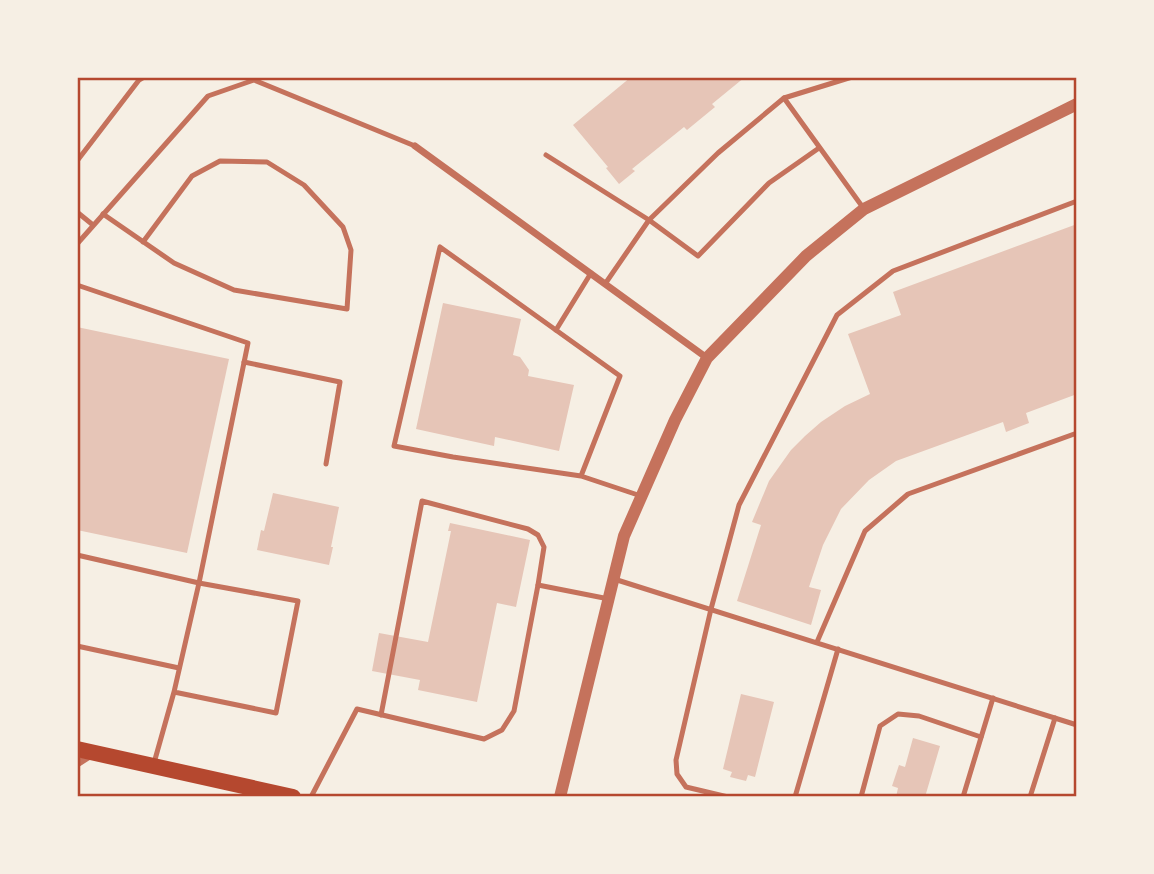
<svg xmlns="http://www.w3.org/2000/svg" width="1154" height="874" viewBox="0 0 1154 874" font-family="'Nunito Sans',sans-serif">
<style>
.building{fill:#e6c5b7}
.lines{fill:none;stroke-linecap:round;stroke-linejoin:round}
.service{stroke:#c5725c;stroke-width:5}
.minor{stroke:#c5725c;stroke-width:7}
.tertiary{stroke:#c5725c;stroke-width:12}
.primary{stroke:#b5482f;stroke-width:16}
.neatline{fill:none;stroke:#b5482f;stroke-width:2.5}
</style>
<rect width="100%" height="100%" fill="#f6efe4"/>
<!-- building -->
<g class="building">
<polygon points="631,77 745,77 712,104 715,107 687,130 684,127 632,169 635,171 619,184 606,168 608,167 573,125"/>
<polygon points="1077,224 1077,394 1026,413 1029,423 1006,432 1003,422 896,461 869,480 841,509 823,545 809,587 821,590 811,625 737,601 761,525 752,522 769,481 791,450 805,436 821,422 845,406 870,394 848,334 901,315 893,292"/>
<polygon points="443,303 521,319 513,355 520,357 529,370 528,376 574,385 559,451 495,437 494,446 416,429"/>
<polygon points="77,327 229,359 187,553 77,530"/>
<polygon points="273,493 339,507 331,547 333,547 329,565 257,550 261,530 264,531"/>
<polygon points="450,523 530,540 516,607 497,603 477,702 418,690 420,680 372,671 379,633 428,642 451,531 448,531"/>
<polygon points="741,694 774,702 755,777 748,775 746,781 730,777 732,772 723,769"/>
<polygon points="913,738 940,746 925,797 896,797 898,788 892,786 899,765 905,767"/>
</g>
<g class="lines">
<!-- service -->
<g class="service">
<polyline points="784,98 864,209"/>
<polyline points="546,155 649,220 698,256 769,183 819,148"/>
<polyline points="77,161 139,80 144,77"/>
<polyline points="77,212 93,225"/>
<polyline points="103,214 174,263 234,290 347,309 351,250 343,227 304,185 267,162 220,161 192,176 143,242"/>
<polyline points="77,244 208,96 254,80 415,146"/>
<polyline points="605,284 649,220 718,153 784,98 852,77"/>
<polyline points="77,285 248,343 199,583 77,555"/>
<polyline points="556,330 591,273"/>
<polyline points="244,362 340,382 326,464"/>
<polyline points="581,476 620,376 440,247 394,446 453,457 581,476 641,496"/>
<polyline points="614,579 1077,725"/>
<polyline points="817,642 865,531 908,494 1077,433"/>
<polyline points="77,646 179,668"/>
<polyline points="381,715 422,501 528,529 538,535 544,547 538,585"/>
<polyline points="154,763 174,692 276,713 298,601 199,583 174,692"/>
<polyline points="311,797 357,709 484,739 502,730 514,711 538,585 609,599"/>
<polyline points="728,797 686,787 677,774 676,760 711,609 739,505 837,315 893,271 1077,201"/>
<polyline points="795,797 838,649"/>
<polyline points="861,797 880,726 898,714 919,716 981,737"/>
<polyline points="963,797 993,698"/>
<polyline points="1030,797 1055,718"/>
</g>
<!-- minor -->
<g class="minor">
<polyline points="415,146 707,358"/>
<polyline points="77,764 91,755"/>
</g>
<!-- tertiary -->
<polyline class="tertiary" points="560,797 624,536 675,420 707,358 806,256 864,209 1077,104"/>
<!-- primary -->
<polyline class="primary" points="77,749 293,797"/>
</g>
<!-- border -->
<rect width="1154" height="874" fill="none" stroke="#f6efe4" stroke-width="158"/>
<rect x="79" y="79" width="996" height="716" class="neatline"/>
</svg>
